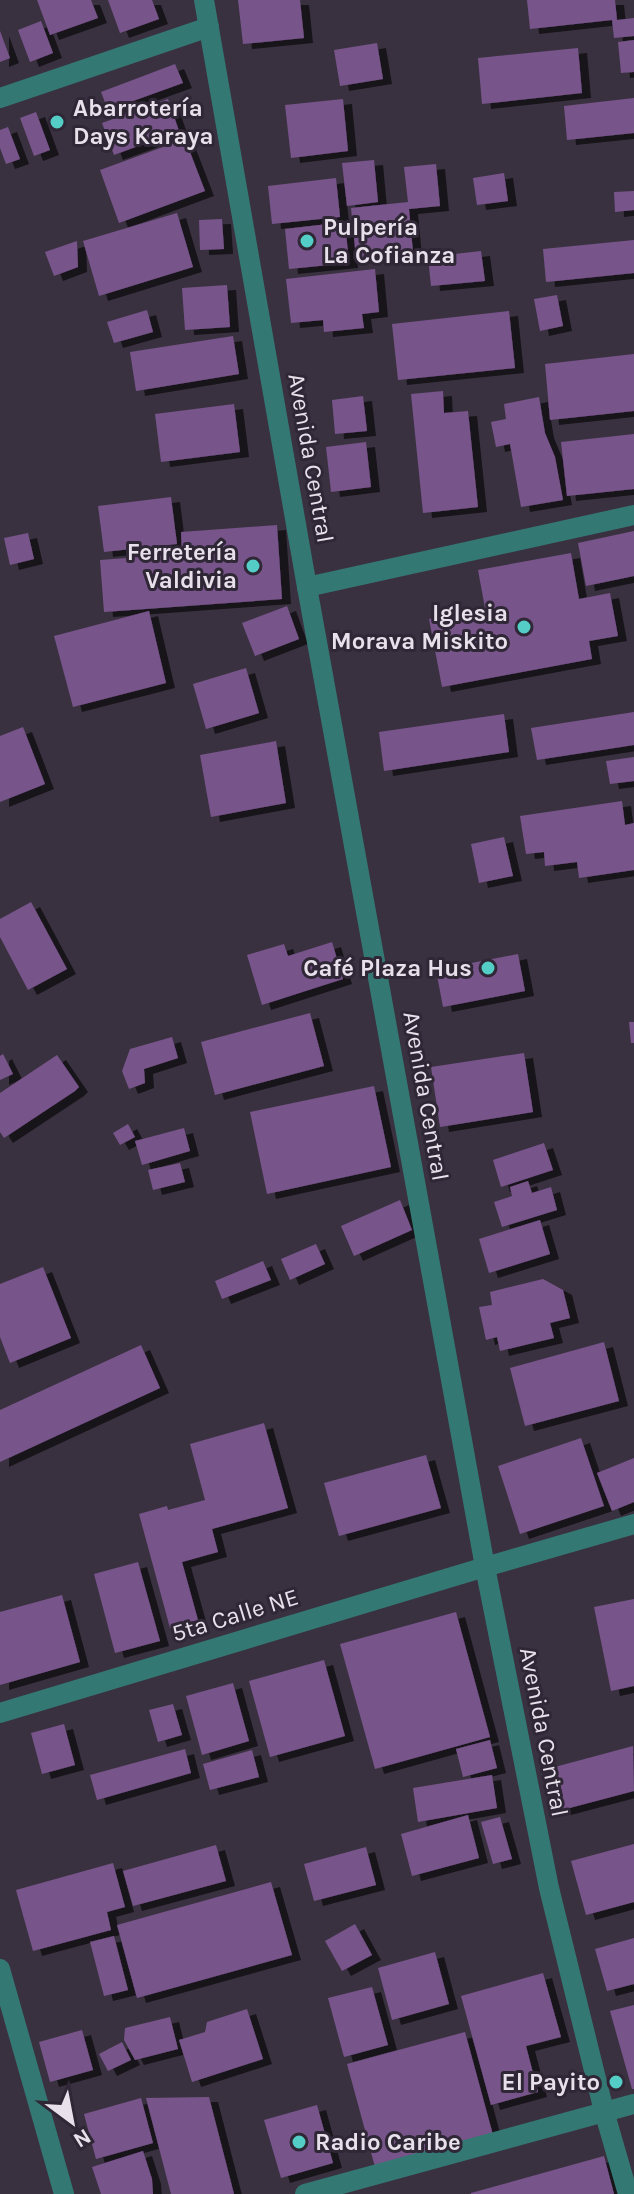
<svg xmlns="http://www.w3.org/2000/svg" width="634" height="2194" viewBox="0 0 634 2194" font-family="Karla,sans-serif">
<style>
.building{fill:#77548a;filter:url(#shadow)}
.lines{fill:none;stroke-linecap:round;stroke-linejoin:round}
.minor{stroke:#347874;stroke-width:20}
.poi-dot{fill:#54cdc7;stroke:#302736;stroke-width:3}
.labels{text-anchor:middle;stroke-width:6;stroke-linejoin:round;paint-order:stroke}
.poi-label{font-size:24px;font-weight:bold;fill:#e8e1eb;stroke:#302736;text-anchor:end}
.street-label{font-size:24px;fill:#e8e1eb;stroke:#302736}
</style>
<defs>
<filter id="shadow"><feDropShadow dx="9" dy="5" stdDeviation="0" flood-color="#0009"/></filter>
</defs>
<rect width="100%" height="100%" fill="#3a3140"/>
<!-- building -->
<g class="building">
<polygon points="37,0 91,0 98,18 50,35"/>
<polygon points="108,0 152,0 159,19 120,33"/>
<polygon points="238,0 300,0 304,38 243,44"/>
<polygon points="527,0 615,0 617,20 634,18 634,36 614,38 612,20 530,29"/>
<polygon points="41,21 53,53 30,62 18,30"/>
<polygon points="0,31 10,58 0,62"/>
<polygon points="634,40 634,72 621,73 618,42"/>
<polygon points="377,43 383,79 340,86 334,50"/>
<polygon points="578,48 582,93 482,104 478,58"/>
<polygon points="175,64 183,83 108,110 101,92"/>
<polygon points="634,98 634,133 567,140 564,106"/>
<polygon points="168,99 179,131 114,155 102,123"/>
<polygon points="343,99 348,151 291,158 285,105"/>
<polygon points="36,112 50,150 34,156 20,118"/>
<polygon points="8,127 20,159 6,164 0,148 0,130"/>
<polygon points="185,139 205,191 119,223 100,170"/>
<polygon points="374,160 378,202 347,206 342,163"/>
<polygon points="436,164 440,206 409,209 413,252 356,258 351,208 408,202 404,167"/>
<polygon points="504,173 508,201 477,205 473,178"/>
<polygon points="336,178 340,217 272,224 268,186"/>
<polygon points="634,191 634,210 615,212 614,192"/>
<polygon points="177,213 193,267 99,296 83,241"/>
<polygon points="222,219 224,249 200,250 199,220"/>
<polygon points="345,222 349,263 289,269 285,229"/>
<polygon points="634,240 634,273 546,282 543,249"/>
<polygon points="77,241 78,267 54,276 45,252"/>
<polygon points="481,251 485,281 431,286 428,257"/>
<polygon points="375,269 379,312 362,314 364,328 324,332 323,320 291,323 286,279"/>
<polygon points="227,285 230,327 185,330 182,288"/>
<polygon points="557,295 563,326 540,331 534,299"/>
<polygon points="147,310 153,332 114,343 107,322"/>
<polygon points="509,311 515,368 398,380 392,324"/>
<polygon points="233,336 239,374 136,391 130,352"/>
<polygon points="634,354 634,411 550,420 545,364"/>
<polygon points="443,391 444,413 468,411 478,507 423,513 411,394"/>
<polygon points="363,396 367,431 335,434 332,400"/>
<polygon points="539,397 545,433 555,457 563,500 521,507 510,444 496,447 491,422 506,419 504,404"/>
<polygon points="234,404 240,452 161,462 155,414"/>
<polygon points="634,434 634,489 567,496 561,442"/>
<polygon points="366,442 371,487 331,492 326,447"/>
<polygon points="171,497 177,544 104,552 98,506"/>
<polygon points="277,525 282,599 104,612 100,560 182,554 181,532"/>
<polygon points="634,531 634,576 586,586 578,543"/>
<polygon points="28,533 34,559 10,565 4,538"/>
<polygon points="571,553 579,599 610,593 618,636 589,641 592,659 442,687 429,619 485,608 478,570"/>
<polygon points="287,606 299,639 255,656 242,623"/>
<polygon points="149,611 166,683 73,707 54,636"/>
<polygon points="246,668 259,713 206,729 193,684"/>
<polygon points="634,712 634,745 537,760 531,728"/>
<polygon points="504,714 509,752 384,771 379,732"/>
<polygon points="23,727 45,784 0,802 0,736"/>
<polygon points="276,741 286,803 211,817 200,755"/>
<polygon points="634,757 634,781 610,784 606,761"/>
<polygon points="622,801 625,825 634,823 634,870 579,878 577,862 545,866 544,852 526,854 520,816"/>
<polygon points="504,837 513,876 479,883 471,844"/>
<polygon points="31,902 67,969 28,990 0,937 0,919"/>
<polygon points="332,942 343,979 262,1005 247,955 284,944 288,956"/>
<polygon points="518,954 525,991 443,1007 436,970"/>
<polygon points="310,1013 324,1066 215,1095 201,1042"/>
<polygon points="629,1022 634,1022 634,1043 631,1043"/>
<polygon points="172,1037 178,1058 144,1069 145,1083 129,1089 122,1071 130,1049"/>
<polygon points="524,1053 533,1112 440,1127 431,1067"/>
<polygon points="3,1054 13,1074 0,1080 0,1056"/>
<polygon points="57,1055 79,1087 75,1091 4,1138 0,1132 0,1093"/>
<polygon points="374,1086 391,1167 267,1194 250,1112"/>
<polygon points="128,1124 135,1137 120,1145 113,1133"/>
<polygon points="184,1128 190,1151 142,1165 135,1141"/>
<polygon points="544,1143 553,1170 501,1187 493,1160"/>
<polygon points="180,1163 185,1182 153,1190 148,1170"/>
<polygon points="528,1181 532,1193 551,1187 557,1210 502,1227 494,1202 512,1196 510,1187"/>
<polygon points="400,1200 412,1230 354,1256 341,1226"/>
<polygon points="540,1220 550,1254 489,1273 479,1239"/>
<polygon points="316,1244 325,1264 290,1280 281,1259"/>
<polygon points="263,1261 271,1280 222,1299 215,1281"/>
<polygon points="43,1267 71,1338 10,1363 0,1337 0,1284"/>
<polygon points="543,1279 563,1290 570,1318 550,1323 554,1338 500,1351 497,1337 486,1340 479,1307 492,1305 490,1292"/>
<polygon points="604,1342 619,1401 525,1426 510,1368"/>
<polygon points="141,1345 160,1388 0,1462 0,1410"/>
<polygon points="264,1423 288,1508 212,1529 218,1552 182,1562 198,1620 170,1628 139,1514 167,1506 168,1510 205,1500 190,1444"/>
<polygon points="581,1438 604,1506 520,1534 498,1466"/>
<polygon points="426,1455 441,1508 339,1536 324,1483"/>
<polygon points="634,1458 634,1502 612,1511 597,1473"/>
<polygon points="138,1562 160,1641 115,1653 94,1574"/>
<polygon points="62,1595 80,1662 0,1685 0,1612"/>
<polygon points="634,1599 634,1686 611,1691 594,1607"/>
<polygon points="456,1612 490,1737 375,1769 340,1644"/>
<polygon points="324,1660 345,1736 270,1757 249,1681"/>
<polygon points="233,1683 249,1741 202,1755 186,1696"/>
<polygon points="173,1704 182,1735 158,1742 149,1710"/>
<polygon points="64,1724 75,1765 42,1774 31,1733"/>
<polygon points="490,1740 497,1768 463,1777 456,1749"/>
<polygon points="633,1746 634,1791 562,1810 551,1768"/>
<polygon points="185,1749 191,1773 97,1800 90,1775"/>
<polygon points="252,1750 259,1777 210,1790 203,1764"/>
<polygon points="492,1775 497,1808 418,1822 413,1788"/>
<polygon points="468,1815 479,1858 412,1876 401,1834"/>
<polygon points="500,1817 512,1859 493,1864 481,1822"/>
<polygon points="634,1844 634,1902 586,1915 571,1861"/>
<polygon points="216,1845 226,1881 133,1906 123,1871"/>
<polygon points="366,1847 376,1885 314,1901 304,1864"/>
<polygon points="113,1863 125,1907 107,1912 111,1930 33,1951 16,1890"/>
<polygon points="271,1882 292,1955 137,1998 117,1925"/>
<polygon points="355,1924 372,1955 342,1971 325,1941"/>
<polygon points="114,1936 128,1990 104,1996 90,1942"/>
<polygon points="634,1938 634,1984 607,1991 595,1949"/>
<polygon points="435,1952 449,2004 392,2020 378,1968"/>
<polygon points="543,1973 561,2037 526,2046 538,2092 491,2105 461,1996"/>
<polygon points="372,1987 388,2045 344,2057 328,1998"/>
<polygon points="634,2005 634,2089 632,2089 610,2011"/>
<polygon points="247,2009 263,2059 192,2082 179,2040 205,2032 207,2022"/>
<polygon points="170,2017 178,2049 135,2060 124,2040 125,2028"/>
<polygon points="82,2030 93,2070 50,2082 39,2042"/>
<polygon points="465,2032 493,2135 375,2167 347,2064"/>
<polygon points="122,2042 131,2060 108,2071 99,2054"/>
<polygon points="209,2097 234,2194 171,2194 146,2098"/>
<polygon points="141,2098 153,2143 96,2159 84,2114"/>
<polygon points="317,2105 333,2163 281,2178 264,2120"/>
<polygon points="143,2151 152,2179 153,2194 101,2194 92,2167"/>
<polygon points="604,2156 614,2194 471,2194 471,2193"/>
</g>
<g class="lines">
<!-- minor -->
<g class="minor">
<polyline points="204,0 307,587 485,1567 549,1888 604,2111 628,2194"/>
<polyline points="0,98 209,27"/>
<polyline points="307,587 634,515"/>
<polyline points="0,1713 485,1567 634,1524"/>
<polyline points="0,1969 64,2194"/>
<polyline points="305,2194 634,2104"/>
</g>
</g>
<!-- markers -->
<g class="poi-dot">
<circle cx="57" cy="122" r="8"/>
<circle cx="307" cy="241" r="8"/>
<circle cx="253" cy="566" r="8"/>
<circle cx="524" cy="627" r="8"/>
<circle cx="488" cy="968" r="8"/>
<circle cx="616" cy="2082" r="8"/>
<circle cx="299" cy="2142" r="8"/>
</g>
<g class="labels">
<!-- poi labels -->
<g class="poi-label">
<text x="73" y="116" text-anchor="start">Abarrotería<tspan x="73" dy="28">Days Karaya</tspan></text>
<text x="323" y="235" text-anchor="start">Pulpería<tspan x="323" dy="28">La Cofianza</tspan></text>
<text x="237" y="560">Ferretería<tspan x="237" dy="28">Valdivia</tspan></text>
<text x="508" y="621">Iglesia<tspan x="508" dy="28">Morava Miskito</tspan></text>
<text x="472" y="976">Café Plaza Hus</text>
<text x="600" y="2090">El Payito</text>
<text x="315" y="2150" text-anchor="start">Radio Caribe</text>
</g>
<!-- street labels -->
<g class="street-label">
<text transform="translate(311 458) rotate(80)" y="8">Avenida Central</text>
<text transform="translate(426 1096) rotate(80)" y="8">Avenida Central</text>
<text transform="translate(235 1615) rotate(-17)" y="8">5ta Calle NE</text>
<text transform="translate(544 1732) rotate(79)" y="8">Avenida Central</text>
</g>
</g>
<!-- north arrow -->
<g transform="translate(72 2122) rotate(148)" stroke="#302736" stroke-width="6" paint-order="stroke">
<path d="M0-6L14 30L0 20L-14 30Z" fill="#e8e1eb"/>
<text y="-12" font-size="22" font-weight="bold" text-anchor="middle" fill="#e8e1eb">N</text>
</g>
</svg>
